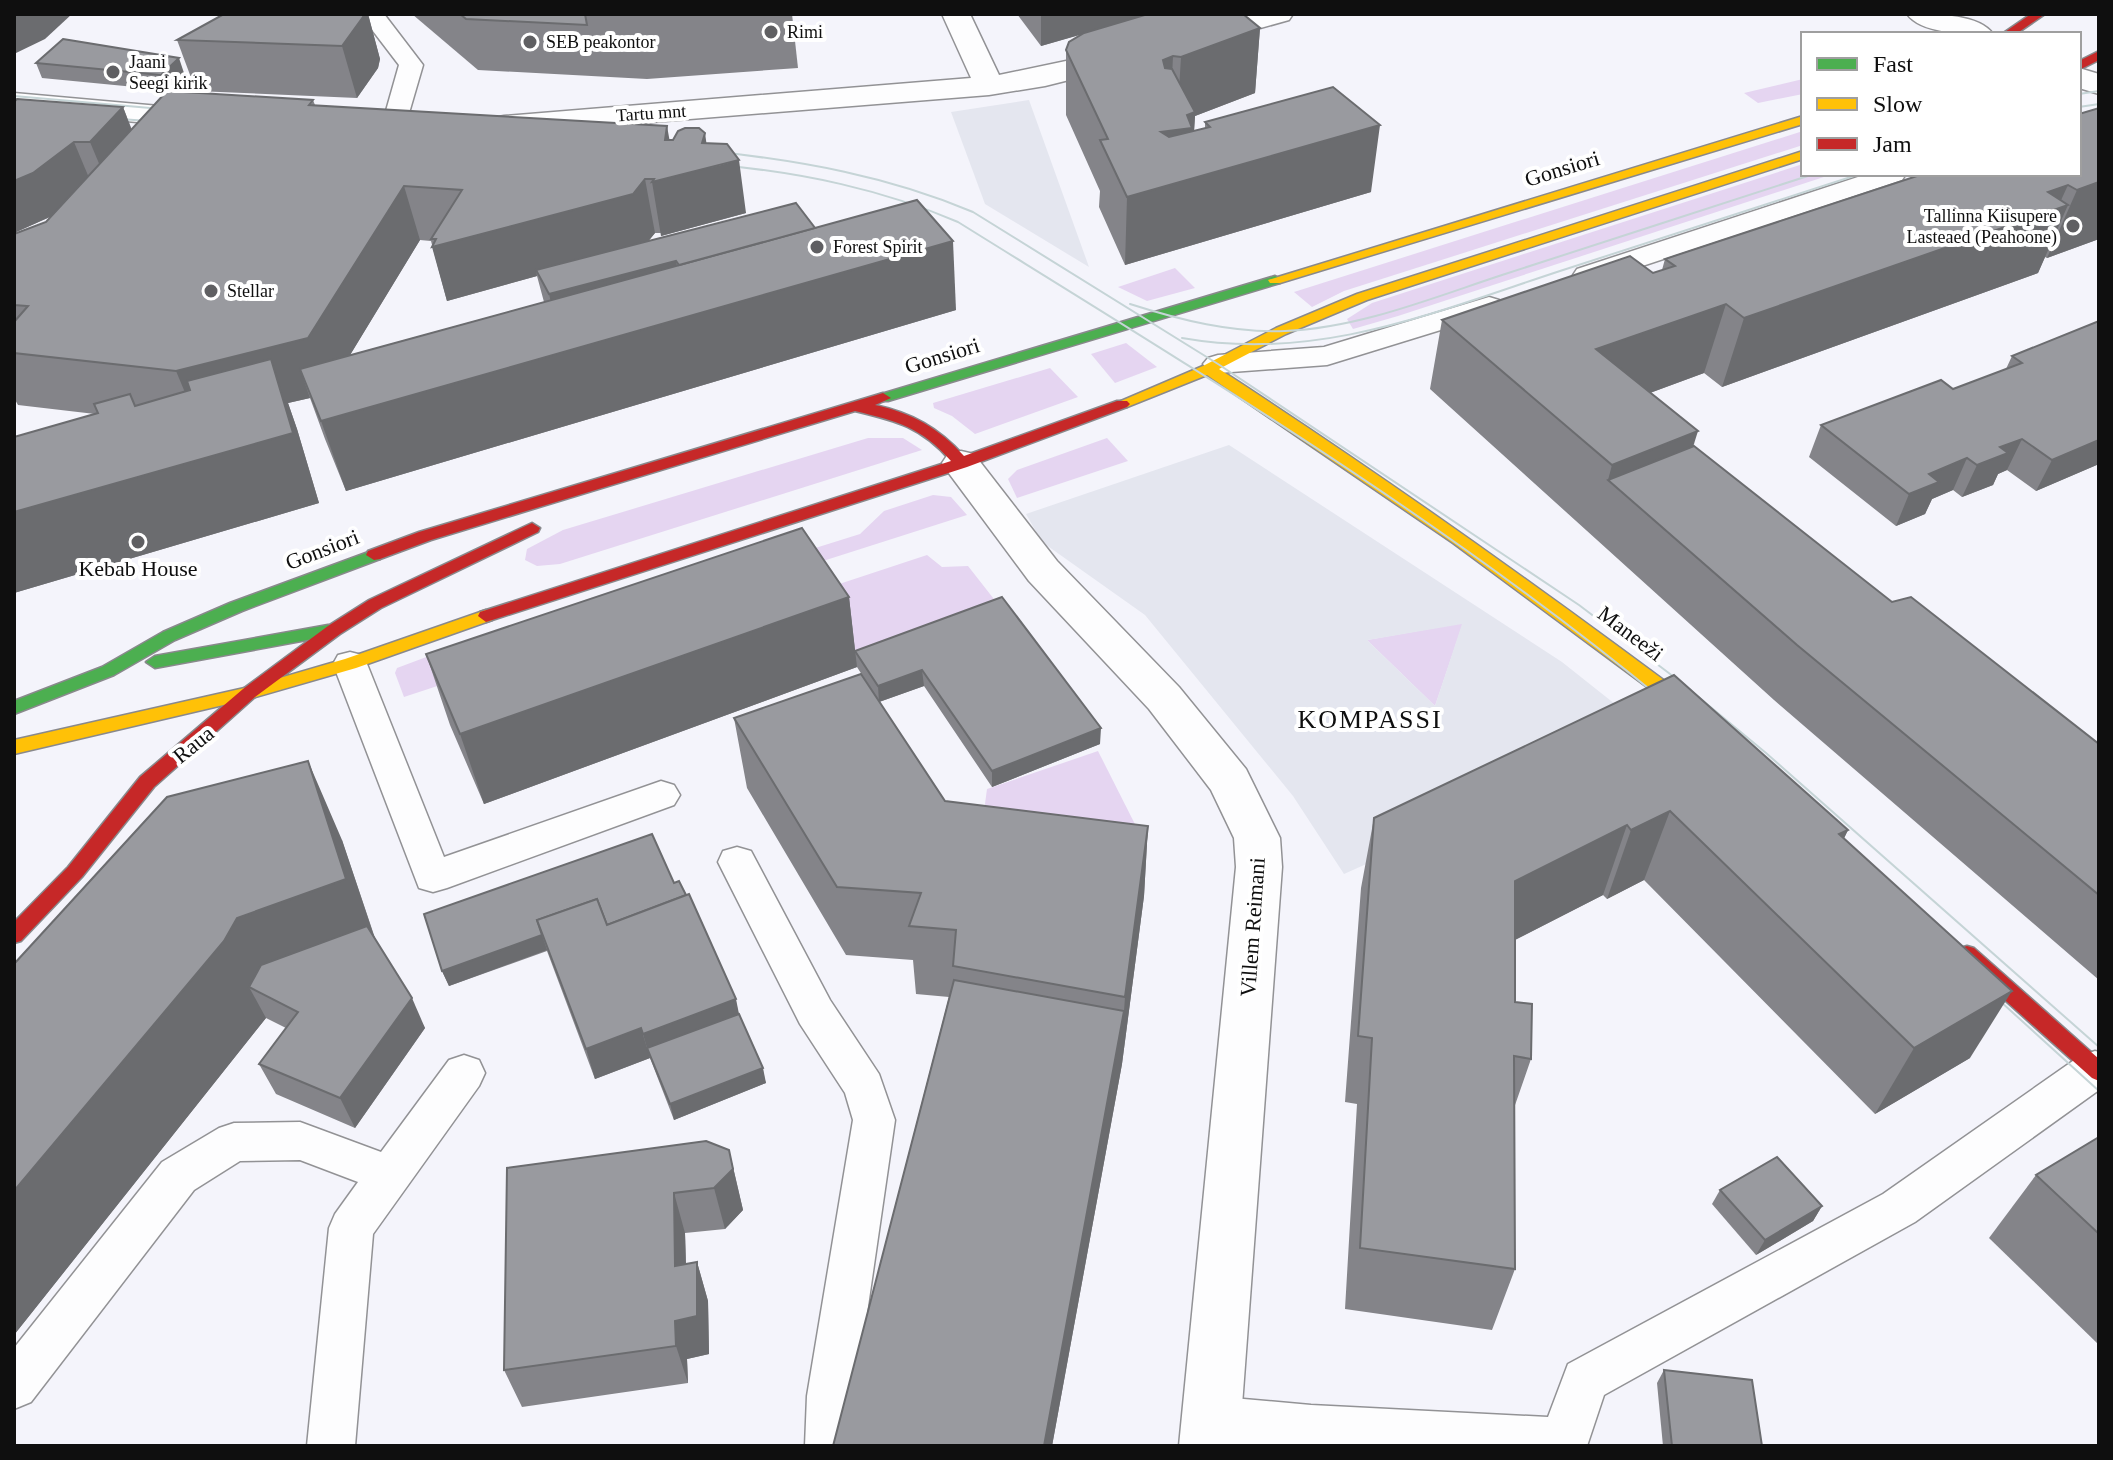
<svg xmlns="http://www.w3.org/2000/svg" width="2113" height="1460" viewBox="0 0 2113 1460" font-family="Georgia,serif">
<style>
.green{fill:#e5d5f1}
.plaza{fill:#e4e6ef;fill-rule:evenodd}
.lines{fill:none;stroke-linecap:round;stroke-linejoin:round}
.lane-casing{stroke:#929295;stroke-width:3}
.street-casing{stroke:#929295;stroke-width:3}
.fast-casing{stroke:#89898c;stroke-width:3}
.slow-casing{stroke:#89898c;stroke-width:3}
.jam-casing{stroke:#89898c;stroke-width:3}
.lane{fill:#fdfdfe;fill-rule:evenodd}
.street{fill:#fdfdfe;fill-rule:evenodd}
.fast{fill:#4caf50;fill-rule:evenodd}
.slow{fill:#ffc107;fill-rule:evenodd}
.jam{fill:#c62828;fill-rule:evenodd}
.tram{stroke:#c5d4d6;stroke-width:2}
.wall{fill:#848489;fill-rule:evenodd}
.shaded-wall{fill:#6b6c6f}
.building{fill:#999a9f;stroke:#6b6c6f;stroke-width:2}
.poi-dot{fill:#5f5f62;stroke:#fff;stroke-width:3}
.labels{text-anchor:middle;stroke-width:8;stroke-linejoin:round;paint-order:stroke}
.far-poi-label{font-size:18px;fill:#0f0f0f;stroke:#fff;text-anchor:start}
.far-street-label{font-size:18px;fill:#0f0f0f;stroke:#fff}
.street-label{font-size:22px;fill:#0f0f0f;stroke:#fff}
.poi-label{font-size:22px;fill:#0f0f0f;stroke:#fff}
.quarter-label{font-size:26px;letter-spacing:2px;fill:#0f0f0f;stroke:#fff}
</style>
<rect width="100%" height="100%" fill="#f4f4fb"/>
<!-- green -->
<g class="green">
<polygon points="1803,79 1803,94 1758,103 1744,93"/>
<polygon points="1803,131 1803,145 1344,291 1312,307 1294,292"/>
<polygon points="1803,164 1803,174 1833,174 1398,316 1353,329 1347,319 1372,303"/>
<polygon points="1175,268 1195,288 1147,301 1118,287"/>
<polygon points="1126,343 1157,367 1115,383 1091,354"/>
<polygon points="1050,368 1078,397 975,434 952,416 934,408 933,403"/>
<polygon points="868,438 903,438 922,450 560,564 537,566 525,560 527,549 563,530"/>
<polygon points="1107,438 1128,461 1017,498 1008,479 1017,470"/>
<polygon points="933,495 951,497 967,515 776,576 761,565 860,534 884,511"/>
<polygon points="927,555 942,567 968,566 997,603 850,656 812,593"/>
<polygon points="1463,623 1435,706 1367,640"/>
<polygon points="429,656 522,658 404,697 395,673 397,668"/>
<polygon points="1098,751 1146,846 982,826 987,789"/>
</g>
<!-- plaza -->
<g class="plaza">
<polygon points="1029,100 1089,267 985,204 951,112"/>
<path d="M1229 445 1562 662 1654 735 1344 874 1293 796 1145 615 1042 542 1026 514ZM1462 624 1435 706 1368 641V640Z"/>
</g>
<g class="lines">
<!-- lane casing -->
<g class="lane-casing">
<g id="lane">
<polygon points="360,14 384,14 423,65 402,137 384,137 380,132 399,65"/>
<polygon points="1867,174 1906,174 1902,180 1597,281 1587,283 1577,281 1573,275 1577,269"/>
<polygon points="1489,297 1499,300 1503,306 1499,312 1327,365 1218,373 1208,370 1203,364 1208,358 1218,355 1324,347"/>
<polygon points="350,652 362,655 367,664 444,857 661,781 674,785 680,795 674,805 447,888 433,892 419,888 333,664 338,655"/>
<polygon points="737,847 751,851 830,1000 879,1074 895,1120 855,1396 853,1446 805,1446 807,1396 853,1120 845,1093 800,1024 718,862 723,851"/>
<polygon points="2095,1051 2099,1052 2099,1090 1915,1222 1604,1395 1587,1446 1235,1446 1210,1444 1193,1437 1186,1420 1193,1403 1210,1396 1311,1405 1548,1417 1568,1364 1883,1194 2080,1056"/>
<polygon points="464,1055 479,1060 485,1073 479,1086 373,1234 355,1446 307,1446 329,1228 335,1214 358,1182 300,1160 240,1161 194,1190 31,1402 14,1409 14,1348 162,1162 219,1128 234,1123 300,1122 381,1152 449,1060"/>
</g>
</g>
<!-- street casing -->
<g class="street-casing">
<g id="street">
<polygon points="942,14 970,14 999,75 1123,49 1133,52 1138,58 1133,64 1045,86 989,95 504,134 493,132 489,125 493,118 504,116 971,78"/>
<polygon points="1247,14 1293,14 1289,20 1193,47 1183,44 1179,38 1183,32"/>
<path d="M1907 14C1930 14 1979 13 1993 34 1970 34 1922 35 1907 14Z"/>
<polygon points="2079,68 2099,74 2099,94 2079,88"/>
<polygon points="14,93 204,110 215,112 219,119 215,126 204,128 14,111"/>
<polygon points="961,451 974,454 1057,561 1179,687 1246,769 1280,838 1282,867 1239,1446 1179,1446 1236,867 1234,838 1211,790 1149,709 1029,581 948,472 942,463 948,454"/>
</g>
</g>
<!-- fast casing -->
<g class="fast-casing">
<g id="fast">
<polygon points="1275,276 1282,280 1280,283 888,401 878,401 875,398 878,395"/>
<polygon points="374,550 382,555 380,559 242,611 175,640 114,675 14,714 14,701 102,667 163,632 230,603"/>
<polygon points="328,625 334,627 337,631 334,635 155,668 146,662 155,656"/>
</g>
</g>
<!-- slow casing -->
<g class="slow-casing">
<g id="slow">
<polygon points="1803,116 1803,124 1280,283 1270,283 1268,280"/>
<path d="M1803 151V159L1367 300 1286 334 1219 369C1387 478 1549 594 1709 714L1712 719 1709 724H1697L1453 543 1207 375 1127 407H1117L1114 404 1203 366 1276 328 1357 294Z"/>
<polygon points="486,610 494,616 492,620 356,668 249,699 14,754 14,740 249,687 345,659"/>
</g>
</g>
<!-- jam casing -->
<g class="jam-casing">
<g id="jam">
<polygon points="2031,14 2045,14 2016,34 2002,34"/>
<polygon points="2099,51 2099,60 2079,70 2079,61"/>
<path d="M883 393 891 398 875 405C912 413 939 428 964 456L1117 401H1127L1130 404 1127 407 967 467 486 622 478 616 480 612 951 461C921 427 897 421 855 411L431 540 380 559 374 560 366 555 368 551 419 532Z"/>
<polygon points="532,523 540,528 538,532 381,608 340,634 255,697 154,787 82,877 21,941 14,943 14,922 68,867 140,777 243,689 328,626 369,600"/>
<polygon points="1967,946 1974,948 2099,1059 2099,1081 2092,1078 1960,960 1957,954 1960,948"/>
</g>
</g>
<!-- lane -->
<use href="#lane" class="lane"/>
<!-- street -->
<use href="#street" class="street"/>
<!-- fast -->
<use href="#fast" class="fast"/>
<!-- slow -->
<use href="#slow" class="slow"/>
<!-- jam -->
<use href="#jam" class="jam"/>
<!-- tram -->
<g class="tram">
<polyline points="2079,94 2099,91"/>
<polyline points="14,96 173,110"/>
<polyline points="2079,107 2099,104"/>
<polyline points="106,118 162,122"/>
<path d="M711 151C802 161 888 176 973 212L1218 364 1579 605 1678 680 1766 753 2099 1047"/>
<path d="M720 165C803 173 881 189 958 222 1199 372 1445 520 1664 701"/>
<path d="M1130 304C1180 320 1232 333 1285 331 1359 328 1432 298 1502 275 1606 241 1710 208 1814 174"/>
<path d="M1182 338C1318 362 1432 313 1560 271 1660 239 1760 206 1860 174"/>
<polyline points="1989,991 2099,1091"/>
</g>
</g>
<!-- wall -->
<g class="wall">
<polygon points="224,14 368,14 380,59 378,68 357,98 196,91 177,40"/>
<polygon points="412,14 792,14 798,68 647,79 478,70"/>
<polygon points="1017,14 1243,14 1260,28 1255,93 1195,116 1194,131 1205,128 1205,122 1371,192 1125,265 1099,207 1100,191 1066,115 1066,50 1082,34 1041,46"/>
<polygon points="36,63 184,73 166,90 42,78"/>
<path d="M313 100 315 105 706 143 746 213 661 236V233H655L648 241 815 228 956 310 346 491 325 439 310 398 288 403 297 429 319 503 14 593V437L95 414 18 405 14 398V234L46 222 52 216 14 233V102L123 107 132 130ZM420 240 431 241 447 301 537 276 544 302 350 355Z"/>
<polygon points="2099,108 2099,239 2047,258 2045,257 2038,273 1722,387 1704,373 1650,393 1694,446 1892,602 2099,744 2099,980 1774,700 1430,389 1442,320 1653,273 1662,270 1665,259 2079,174"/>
<polygon points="2099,321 2099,464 2036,491 2007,470 1998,474 1993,485 1962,497 1953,490 1932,499 1925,514 1896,526 1809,457 1821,425 1953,389 2006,369 2012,356"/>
<polygon points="849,597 855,651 1002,597 1100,744 992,787 924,686 879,702 945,801 1148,826 1144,896 1122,1064 1052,1446 833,1446 949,997 916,994 913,960 846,955 747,788 734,718 878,700 857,667 484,804 450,725 426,654"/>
<polygon points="1674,675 1848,830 1844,838 1970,1058 1875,1114 1644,880 1607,899 1603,895 1515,940 1515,1002 1531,1059 1514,1108 1515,1269 1492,1330 1345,1309 1357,1104 1345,1102 1361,888 1374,818"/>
<polygon points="342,840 375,938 425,1028 355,1128 276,1094 259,1064 286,1028 266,1018 14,1335 14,964"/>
<polygon points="674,883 739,1014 766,1083 674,1120 650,1058 595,1079 547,951 449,986 442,971"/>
<polygon points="2099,1137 2099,1345 1989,1238 2036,1175"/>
<polygon points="729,1150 743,1210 725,1229 685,1233 686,1264 697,1262 708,1301 709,1354 687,1359 688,1383 522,1407 504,1370 507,1168"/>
<polygon points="1720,1190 1822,1206 1813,1221 1756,1255 1712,1204"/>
<polygon points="1664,1370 1762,1446 1663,1446 1657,1383"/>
</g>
<!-- shaded-wall -->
<g class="shaded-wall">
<polygon points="14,14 72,14 45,39 14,54"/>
<polygon points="364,14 368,14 380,59 378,68 357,98 342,46"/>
<polygon points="1041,14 1153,14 1041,46"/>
<polygon points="1260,28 1255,93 1195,116 1191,179 1380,125 1371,192 1125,265 1127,197 1161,132 1177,123 1181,57"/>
<polygon points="1173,56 1170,121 1163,60"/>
<polygon points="179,58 184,73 166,90 161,75"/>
<polygon points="123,107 139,150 108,185 90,142"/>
<polygon points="667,126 676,176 702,143 705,133 710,168 739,160 746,213 661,236 652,182 665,140"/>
<polygon points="74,142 92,185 52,216 14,233 14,181"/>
<polygon points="645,179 655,233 643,248 536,270 537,276 447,301 432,247"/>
<polygon points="2099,182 2099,239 2047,258 2077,190"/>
<polygon points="2068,185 2057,209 2068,205 2038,273 1722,387 1744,318 2048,192"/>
<polygon points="404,186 420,240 327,393 300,369 310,398 288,403 297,429 319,503 14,593 14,512 163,470 199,426 176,371"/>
<polygon points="953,241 956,310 346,491 321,421"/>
<polygon points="676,261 682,292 556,325 549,294"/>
<polygon points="1726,304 1704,373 1579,419 1596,349"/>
<polygon points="1698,431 1676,502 1608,480 1612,465"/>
<polygon points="2022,439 2007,470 1998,474 1993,485 1962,497 1977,465 2000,447"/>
<polygon points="2099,440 2099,464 2036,491 2052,460"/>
<polygon points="1967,458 1953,490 1932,499 1925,514 1896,526 1909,494 1929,474"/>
<polygon points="849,597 857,667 484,804 460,734"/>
<polygon points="922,670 924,686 879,702 878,686"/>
<polygon points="1101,728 1100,744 992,787 992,771"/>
<polygon points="308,761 342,840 381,957 249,987 266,1018 14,1335 14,1191"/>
<polygon points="1670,811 1644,880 1607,899 1631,830"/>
<polygon points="1627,825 1603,895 1495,950 1515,881"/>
<polygon points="1148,826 1144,896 1122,1064 1052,1446 1044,1446 1124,1011 1125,997"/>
<polygon points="1848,830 1815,899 1839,834"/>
<polygon points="542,935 547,950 449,986 442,971"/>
<polygon points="2012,991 1970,1058 1875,1114 1914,1048"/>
<polygon points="412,998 425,1028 355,1128 340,1098"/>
<polygon points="736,999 742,1029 647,1048 643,1034"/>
<polygon points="641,1028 650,1058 595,1079 586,1049"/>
<polygon points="763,1068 766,1083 674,1120 670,1104"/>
<polygon points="729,1150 743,1210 725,1229 714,1188"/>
<polygon points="674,1193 685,1233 687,1305 675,1266"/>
<polygon points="1822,1206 1813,1221 1756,1255 1765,1240"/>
<polygon points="697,1262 708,1301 709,1354 687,1359 688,1383 676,1346 675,1321"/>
</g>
<!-- building -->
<g class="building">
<polygon points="224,14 364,14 363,17 342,46 177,40"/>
<polygon points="460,14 585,14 587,25 466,19"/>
<polygon points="1148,14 1243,14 1260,28 1181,57 1173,56 1163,60 1165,68 1172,69 1195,112 1187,115 1192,128 1161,132 1169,137 1210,127 1205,122 1333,87 1380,125 1127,197 1100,140 1108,139 1066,50 1069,42 1084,33"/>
<polygon points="63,39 179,58 161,75 36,63"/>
<polygon points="167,91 313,100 309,105 667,126 665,140 673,140 678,131 685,128 699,128 705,133 702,143 727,144 739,160 652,182 654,179 645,179 633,194 432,247 436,239 431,239 462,190 404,186 308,338 176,371 14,353 14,322 28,306 14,305 14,234 46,222"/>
<polygon points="17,99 123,107 90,142 74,142 33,173 14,181 14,102"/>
<polygon points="2099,108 2099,182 2077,190 2068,185 2048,192 2068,205 1744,318 1726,304 1596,349 1698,431 1612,465 1442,320 1630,256 1653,273 1675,266 1665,259 1923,174 2079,174 2079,114"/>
<polygon points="917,200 953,241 321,421 300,369"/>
<polygon points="796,203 815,228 679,265 676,261 549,294 536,270"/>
<polygon points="2099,321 2099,440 2052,460 2022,439 2000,447 2008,453 1977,465 1967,458 1929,474 1939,482 1909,494 1821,425 1941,380 1953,389 2022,363 2012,356"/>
<polygon points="271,359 293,433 14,512 14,437 98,413 94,404 130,394 135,406 190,390 187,381"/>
<polygon points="1694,446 1892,602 1911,597 2099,744 2099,895 1797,645 1608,480"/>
<polygon points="802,528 849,597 460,734 426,654"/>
<polygon points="1002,597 1101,728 992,771 922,670 878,686 855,651"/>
<polygon points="861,674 945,801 1148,826 1125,997 953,966 956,930 909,926 921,893 837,887 734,718"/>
<polygon points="1674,675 1848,830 1839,834 2012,991 1914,1048 1670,811 1631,830 1627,825 1515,881 1515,1002 1532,1004 1531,1059 1514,1056 1515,1269 1360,1248 1372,1038 1358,1036 1374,818"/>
<polygon points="308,761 346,879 237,918 224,941 14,1191 14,964 167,797"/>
<polygon points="652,834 674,883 679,881 686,895 607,925 597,899 537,920 542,935 442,971 424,914"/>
<polygon points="689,894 736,999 643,1034 641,1028 586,1049 537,920 597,899 607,925"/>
<polygon points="367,926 412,998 340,1098 259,1064 298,1012 249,987 261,965"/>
<polygon points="954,980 1124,1011 1044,1446 833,1446"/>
<polygon points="739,1014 763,1068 670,1104 647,1048"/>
<polygon points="2099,1137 2099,1234 2036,1175"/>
<polygon points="706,1141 729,1150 733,1169 714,1188 674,1193 675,1266 697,1262 697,1316 675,1321 676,1346 504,1370 507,1168"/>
<polygon points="1777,1157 1822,1206 1765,1240 1720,1190"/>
<polygon points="1664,1370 1752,1380 1762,1446 1672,1446"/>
</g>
<!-- markers -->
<g class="poi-dot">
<circle cx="771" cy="32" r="8"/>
<circle cx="530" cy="42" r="8"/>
<circle cx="113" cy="72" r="8"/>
<circle cx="2073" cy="226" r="8"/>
<circle cx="817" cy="247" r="8"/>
<circle cx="211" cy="291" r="8"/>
<circle cx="138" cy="542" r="8"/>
</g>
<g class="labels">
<!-- far-poi labels -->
<g class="far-poi-label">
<text x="787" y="38">Rimi</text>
<text x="546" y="48">SEB peakontor</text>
<text x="129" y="68">Jaani<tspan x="129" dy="21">Seegi kirik</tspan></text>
<text x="2057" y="222" text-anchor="end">Tallinna Kiisupere<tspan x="2057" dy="21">Lasteaed (Peahoone)</tspan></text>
<text x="833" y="253">Forest Spirit</text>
<text x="227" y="297">Stellar</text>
</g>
<!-- far-street labels -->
<g class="far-street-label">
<text transform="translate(651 113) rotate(-4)" y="6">Tartu mnt</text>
</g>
<!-- street labels -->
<g class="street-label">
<text transform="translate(1562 168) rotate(-17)" y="8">Gonsiori</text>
<text transform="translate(942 355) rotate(-17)" y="8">Gonsiori</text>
<text transform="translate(322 549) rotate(-21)" y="8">Gonsiori</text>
<text transform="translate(1631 633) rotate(37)" y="8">Maneeži</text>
<text transform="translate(193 744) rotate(-39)" y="8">Raua</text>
<text transform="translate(1252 927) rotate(-86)" y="8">Villem Reimani</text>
</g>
<!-- poi labels -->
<g class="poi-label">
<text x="138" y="576">Kebab House</text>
</g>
<!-- quarter labels -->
<g class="quarter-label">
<text x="1370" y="728">KOMPASSI</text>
</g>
</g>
<!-- border -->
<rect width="2113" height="1460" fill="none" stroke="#0f0f0f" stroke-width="32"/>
<!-- legend -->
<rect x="1801" y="32" width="280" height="144" fill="#ffffff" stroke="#9f9f9f" stroke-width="2"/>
<rect x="1817" y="58" width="40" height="12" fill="#4caf50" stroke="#9f9f9f" stroke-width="2"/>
<text x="1873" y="72" font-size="24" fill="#0f0f0f">Fast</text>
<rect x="1817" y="98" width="40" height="12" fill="#ffc107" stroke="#9f9f9f" stroke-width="2"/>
<text x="1873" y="112" font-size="24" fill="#0f0f0f">Slow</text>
<rect x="1817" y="138" width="40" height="12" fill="#c62828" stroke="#9f9f9f" stroke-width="2"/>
<text x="1873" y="152" font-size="24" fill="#0f0f0f">Jam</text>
</svg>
